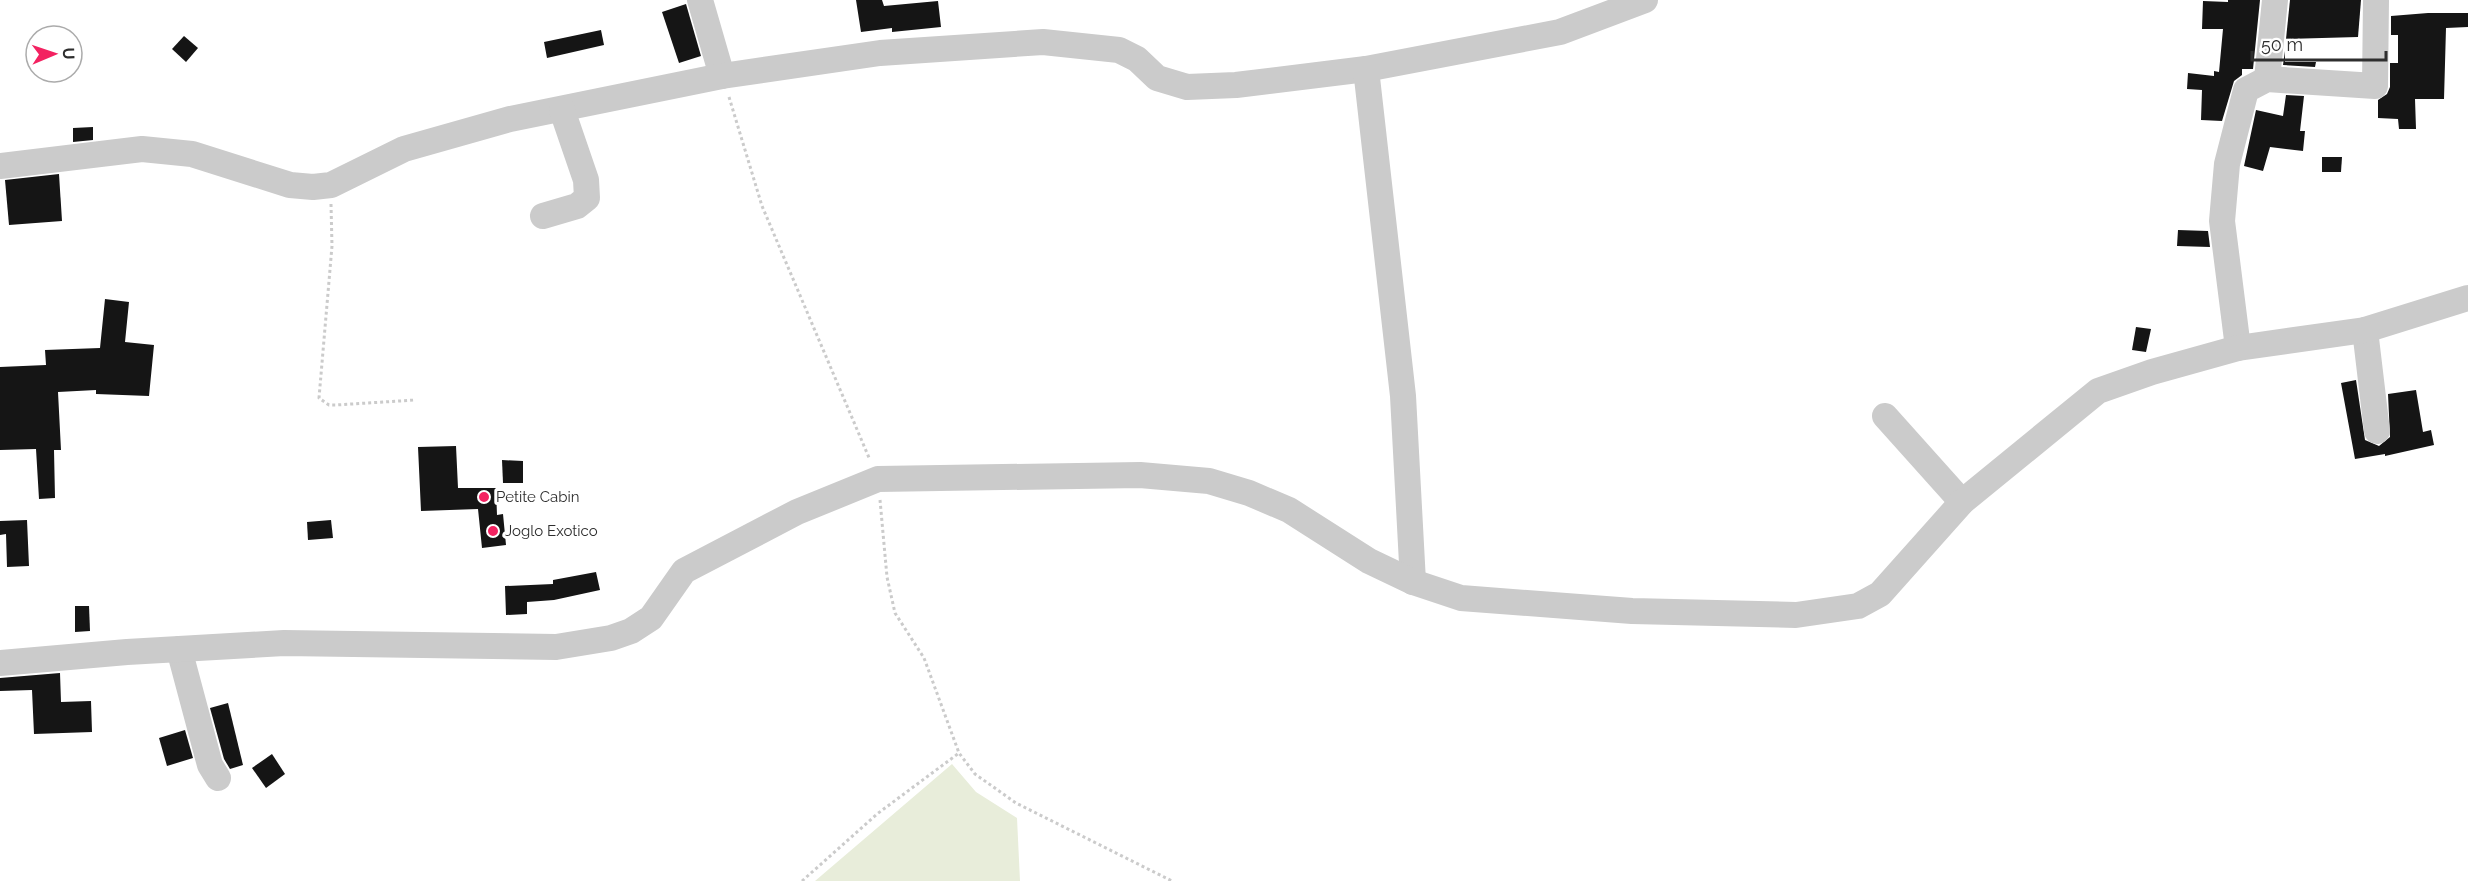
<svg xmlns="http://www.w3.org/2000/svg" width="2468" height="881" viewBox="0 0 2468 881" font-family="Raleway,sans-serif">
<style>
.green{fill:#e8edda}
.building{fill:#151515}
.lines{fill:none;stroke-linecap:round;stroke-linejoin:round}
.path{stroke:#cbcbcb;stroke-width:3;stroke-dasharray:3 3;stroke-linecap:butt}
.minor{stroke:#cbcbcb;stroke-width:26}
.poi-dot{fill:#f32261;stroke:#fff;stroke-width:2}
.labels{text-anchor:middle;stroke-width:6;stroke-linejoin:round;paint-order:stroke}
.poi-label{font-size:15px;fill:#2e2e2e;stroke:#fff;text-anchor:start}
</style>
<rect width="100%" height="100%" fill="#fff"/>
<!-- green -->
<polygon class="green" points="952,764 976,792 1017,818 1020,881 815,881"/>
<!-- building -->
<g class="building">
<polygon points="856,0 882,0 884,6 938,1 941,27 892,32 892,28 861,32"/>
<polygon points="2228,0 2260,0 2253,69 2242,69 2242,75 2234,81 2222,121 2201,120 2202,90 2187,89 2188,73 2214,76 2214,71 2219,72 2223,29 2202,29 2203,1 2228,2"/>
<polygon points="2290,0 2361,0 2358,37 2286,39"/>
<polygon points="686,4 701,56 679,63 662,12"/>
<polygon points="2428,13 2468,13 2468,27 2446,28 2444,99 2415,99 2416,129 2399,129 2398,119 2378,118 2378,100 2387,94 2390,87 2390,63 2398,63 2398,35 2391,35 2391,16"/>
<polygon points="601,30 604,45 547,58 544,42"/>
<polygon points="184,36 198,48 186,62 172,49"/>
<polygon points="2285,51 2285,62 2316,62 2315,67 2283,65"/>
<polygon points="2286,95 2304,96 2300,131 2305,131 2303,151 2270,147 2263,171 2244,166 2256,110 2283,116"/>
<polygon points="93,127 93,140 73,142 73,128"/>
<polygon points="2322,157 2342,157 2341,172 2322,172"/>
<polygon points="59,174 62,221 9,225 5,180"/>
<polygon points="2178,230 2208,231 2210,247 2177,246"/>
<polygon points="105,299 129,302 125,342 154,345 149,396 96,394 96,390 58,392 61,450 54,450 55,498 39,499 36,449 0,450 0,367 46,365 45,350 100,348"/>
<polygon points="2136,327 2151,329 2146,352 2132,350"/>
<polygon points="2356,380 2365,440 2379,446 2390,437 2388,394 2416,390 2423,432 2431,430 2434,445 2385,456 2385,454 2355,459 2341,383"/>
<polygon points="456,446 458,488 496,488 497,515 503,514 506,545 482,548 478,509 421,511 418,447"/>
<polygon points="502,460 523,461 523,483 503,483"/>
<polygon points="27,520 29,566 7,567 6,534 0,535 0,521"/>
<polygon points="331,520 333,538 308,540 307,522"/>
<polygon points="596,572 600,590 554,600 527,602 527,614 506,615 505,586 553,584 553,580"/>
<polygon points="75,606 89,606 90,631 75,632"/>
<polygon points="60,673 61,702 91,701 92,732 34,734 32,690 0,691 0,678"/>
<polygon points="228,703 243,765 230,769 224,759 210,708"/>
<polygon points="185,730 193,758 167,766 159,738"/>
<polygon points="272,754 285,774 266,788 252,768"/>
</g>
<g class="lines">
<!-- path -->
<g class="path">
<polyline points="729,97 762,206 870,460"/>
<polyline points="331,204 332,246 319,398 329,405 336,405 415,400"/>
<polyline points="880,500 887,577 895,613 924,658 959,753 975,774 1016,803 1172,881"/>
<polyline points="802,881 877,814 959,753"/>
</g>
<!-- minor -->
<g class="minor">
<polyline points="700,0 722,76"/>
<polyline points="2267,79 2275,0"/>
<polyline points="0,166 142,149 192,154 290,185 313,187 331,185 404,149 510,119 722,76 880,53 1043,42 1119,50 1137,59 1157,78 1187,87 1236,85 1366,69"/>
<polyline points="543,216 577,206 587,198 586,180 562,110"/>
<polyline points="2365,330 2377,431"/>
<polyline points="2238,348 2222,221 2227,164 2246,90 2267,79 2375,86 2376,0"/>
<polyline points="1885,416 1962,502"/>
<polyline points="1413,582 1403,396 1366,69 1560,32 1645,0"/>
<polyline points="179,649 210,765 218,778"/>
<polyline points="0,663 127,652 284,643 556,647 611,638 631,631 651,618 684,571 797,512 878,479 1140,475 1209,481 1249,493 1289,510 1369,561 1413,582 1461,598 1632,611 1796,615 1858,606 1880,594 1962,502 2098,391 2152,372 2238,348 2365,330 2468,298"/>
</g>
</g>
<!-- markers -->
<g class="poi-dot">
<circle cx="484" cy="497" r="6"/>
<circle cx="493" cy="531" r="6"/>
</g>
<g class="labels">
<!-- poi labels -->
<g class="poi-label">
<text x="496" y="502">Petite Cabin</text>
<text x="505" y="536">Joglo Exotico</text>
</g>
</g>
<!-- north arrow -->
<g transform="translate(54 54) rotate(88)"><circle r="28" fill="#ffffff" stroke="#ababab" stroke-width="1.5"/>
<path d="M0-4.5L10 22L0 15L-10 22Z" fill="#f32261"/>
<text y="-9" font-size="16" font-weight="bold" text-anchor="middle" fill="#2e2e2e">U</text>
</g>
<!-- scale -->
<path d="M2252 51v9h134v-9" fill="none" stroke="#2e2e2e" stroke-width="3"/>
<text x="2261" y="51" font-size="18" fill="#2e2e2e" stroke="#ffffff" stroke-width="4.5" paint-order="stroke">50 m</text>
</svg>
